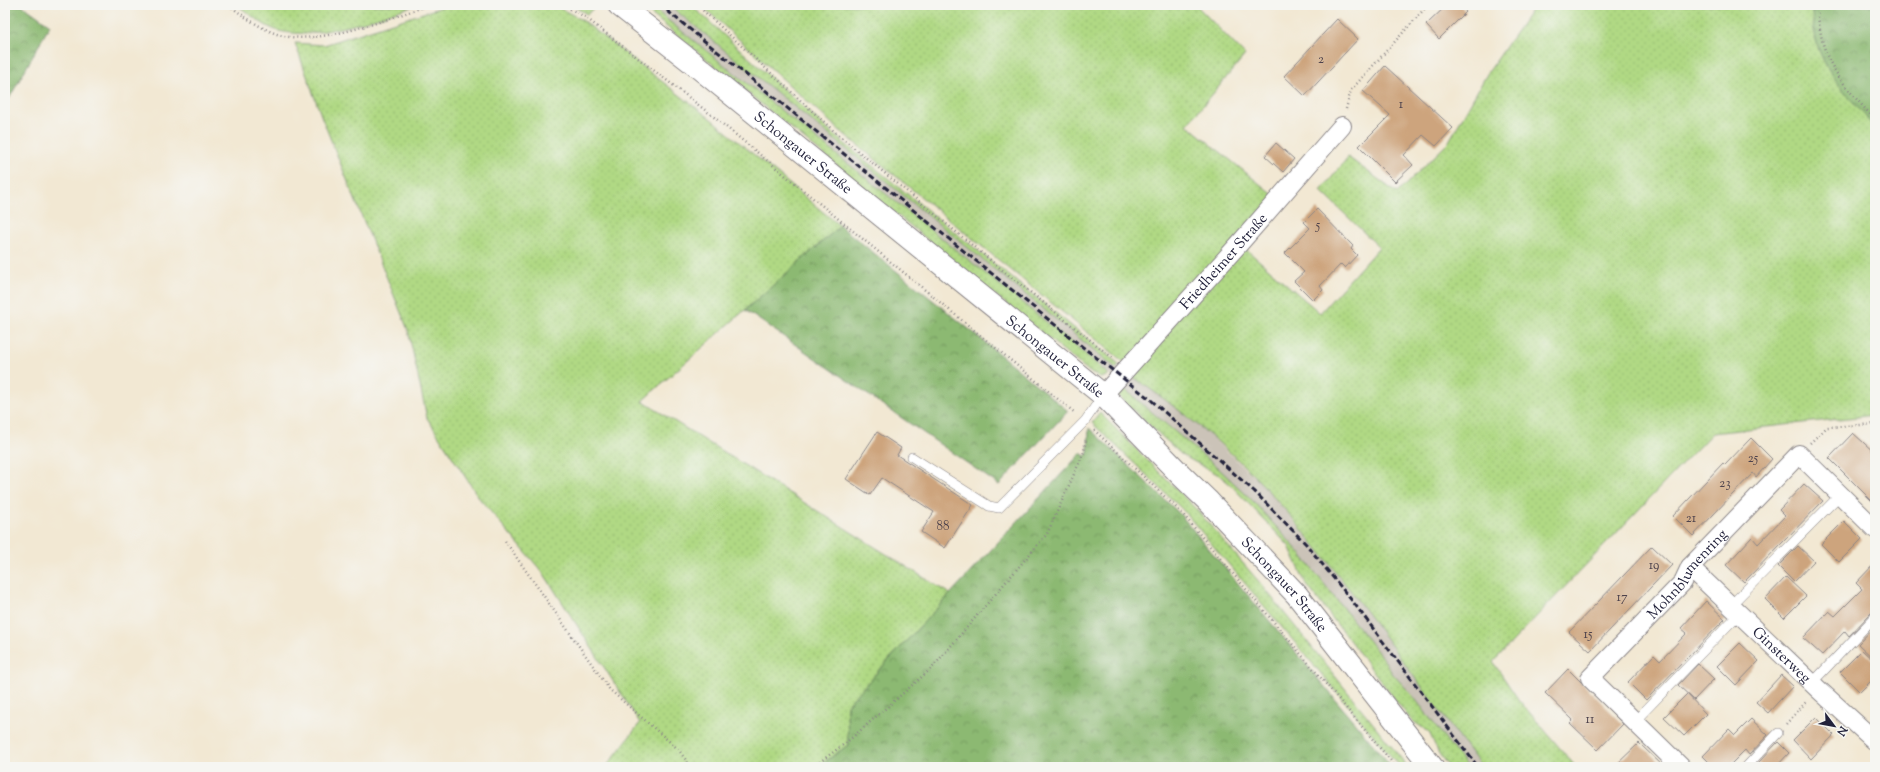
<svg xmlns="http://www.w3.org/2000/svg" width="1880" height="772" viewBox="0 0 1880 772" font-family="'Sorts Mill Goudy',serif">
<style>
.industrial{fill:#cbc3b8}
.grass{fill:url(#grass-dots);stroke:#697e60}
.forest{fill:url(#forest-crowns);stroke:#576e56}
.building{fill:#cda47d}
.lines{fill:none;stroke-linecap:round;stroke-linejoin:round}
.lane-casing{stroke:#8a8587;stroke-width:10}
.street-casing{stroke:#8a8587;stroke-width:20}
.secondary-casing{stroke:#8a8587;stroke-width:24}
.path{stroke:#8a8587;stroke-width:2.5;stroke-dasharray:1 3;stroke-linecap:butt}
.lane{stroke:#fff;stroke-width:9}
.street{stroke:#fff;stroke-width:18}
.secondary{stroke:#fff;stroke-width:22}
.rail{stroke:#22223b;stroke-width:3;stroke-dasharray:6 3;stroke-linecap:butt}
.labels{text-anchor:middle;stroke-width:3.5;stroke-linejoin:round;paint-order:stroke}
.number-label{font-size:13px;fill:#4d424c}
.street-label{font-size:15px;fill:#22223b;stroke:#f6f6f2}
</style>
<defs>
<pattern id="grass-dots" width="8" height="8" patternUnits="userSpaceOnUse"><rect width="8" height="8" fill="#b0d984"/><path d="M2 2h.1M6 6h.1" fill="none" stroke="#97ba73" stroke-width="1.8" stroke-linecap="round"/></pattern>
<pattern id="forest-crowns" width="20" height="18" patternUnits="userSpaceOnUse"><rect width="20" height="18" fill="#8cb972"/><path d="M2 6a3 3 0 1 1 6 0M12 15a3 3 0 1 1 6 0" fill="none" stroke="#72965f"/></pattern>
</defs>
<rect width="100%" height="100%" fill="#f6f6f2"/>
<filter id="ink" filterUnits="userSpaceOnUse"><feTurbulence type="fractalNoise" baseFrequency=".025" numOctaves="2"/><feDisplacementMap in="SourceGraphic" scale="8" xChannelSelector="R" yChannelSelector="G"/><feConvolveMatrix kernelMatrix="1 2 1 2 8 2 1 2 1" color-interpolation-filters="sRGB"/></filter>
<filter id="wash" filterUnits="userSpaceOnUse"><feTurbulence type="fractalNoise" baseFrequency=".012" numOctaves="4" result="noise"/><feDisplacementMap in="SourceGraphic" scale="16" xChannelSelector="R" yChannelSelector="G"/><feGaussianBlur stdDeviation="0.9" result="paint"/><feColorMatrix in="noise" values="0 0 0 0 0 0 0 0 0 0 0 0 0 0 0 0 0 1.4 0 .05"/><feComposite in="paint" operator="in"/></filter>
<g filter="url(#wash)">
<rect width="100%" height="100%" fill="#f2e8d3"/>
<!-- industrial -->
<polygon class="industrial" points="648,5 669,5 990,266 1126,372 1190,417 1263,485 1318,550 1363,608 1482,767 1467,767 1413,696 1392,673 1384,660 1299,552 1252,500 1218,468 1124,388 1074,344"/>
<!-- grass -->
<g class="grass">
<path d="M237 5H416C379 17 317 41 279 31 264 27 250 14 237 5Z"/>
<polygon points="448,5 554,5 582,20 711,119 840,226 642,401 950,594 847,705 848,745 818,767 606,767 640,723 544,574 479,498 427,418 408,330 322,118 295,43 324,45"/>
<polygon points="571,5 592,5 595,7 587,14"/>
<polygon points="640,5 649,5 1074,344 1109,375 1101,378 1091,373"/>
<polygon points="669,5 691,5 834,135 1119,364 1116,368"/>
<polygon points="701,5 1196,5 1245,55 1187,125 1276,197 1125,363 838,129"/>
<path d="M1535 5H1811L1816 39 1829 70 1875 127V415L1712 433 1493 662 1518 699 1576 767H1482C1409 674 1344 573 1263 485 1223 442 1175 406 1126 372L1242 246 1320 313 1379 247 1321 191 1348 157 1397 193 1448 143 1487 74Z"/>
<polygon points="1121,386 1218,468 1252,500 1299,552 1384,660 1392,673 1413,696 1467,767 1449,767 1439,754 1429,732 1411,720 1306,584 1289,546 1230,484 1219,475 1182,455 1117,395"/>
<polygon points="1100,413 1196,509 1261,584 1408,767 1400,767 1182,509 1092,423"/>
</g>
<!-- forest -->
<g class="forest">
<polygon points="5,5 22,5 50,25 5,106"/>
<path d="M1811 5H1875V127C1856 105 1829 77 1819 50 1814 36 1813 20 1811 5Z"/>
<polygon points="840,226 974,333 1068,411 999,485 745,310"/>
<polygon points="1089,428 1179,513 1392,767 818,767 848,745 847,705 1081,453 1085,456 1088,453"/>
</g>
<g id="blocks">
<!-- building -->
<g class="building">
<polygon points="1447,5 1460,5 1466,12 1439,39 1426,25"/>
<polygon points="1337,19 1358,39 1305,96 1284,76"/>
<polygon points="1385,66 1453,128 1436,146 1423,135 1404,155 1413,165 1395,182 1359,146 1390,115 1363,91"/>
<polygon points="1276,143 1294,159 1283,172 1265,156"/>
<polygon points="1317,209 1353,246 1351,249 1357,255 1345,268 1341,264 1320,286 1323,290 1313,300 1294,281 1304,272 1285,253 1310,228 1304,222"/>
<polygon points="877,432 901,448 897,455 973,505 945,548 921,532 934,512 882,478 870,495 846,479"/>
<polygon points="1853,433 1875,453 1875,504 1829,458"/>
<polygon points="1751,438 1772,459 1756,477 1753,473 1693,536 1673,516 1723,463 1725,465"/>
<polygon points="1804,484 1823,501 1744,582 1726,565 1752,537 1758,544 1785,516 1779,510"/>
<polygon points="1844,521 1862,539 1839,562 1821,544"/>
<polygon points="1652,546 1672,565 1590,651 1569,632"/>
<polygon points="1798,546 1814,561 1794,582 1778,566"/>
<polygon points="1875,563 1875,611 1871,613 1849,636 1845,631 1822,655 1803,638 1829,611 1835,616 1862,589 1856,583"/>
<polygon points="1786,577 1806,596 1784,618 1765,599"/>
<polygon points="1706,601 1725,619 1646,700 1628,682 1654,655 1660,661 1687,633 1681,628"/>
<polygon points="1875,626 1875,660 1858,644"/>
<polygon points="1740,643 1759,661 1736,685 1717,666"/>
<polygon points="1862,650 1875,662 1875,677 1860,692 1840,672"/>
<polygon points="1698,664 1714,679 1694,700 1678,685"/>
<polygon points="1568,669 1623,724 1598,750 1570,723 1573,720 1545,693"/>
<polygon points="1781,675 1793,686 1768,713 1756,702"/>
<polygon points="1687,694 1706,714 1684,736 1664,717"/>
<polygon points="1816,717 1834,735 1811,759 1793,740"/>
<polygon points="1751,719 1768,735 1749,755 1745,750 1728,767 1714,767 1703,756 1729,729 1735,735"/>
<polygon points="1778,742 1789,753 1776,767 1762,767 1758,763"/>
<polygon points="1639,743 1664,767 1614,767"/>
</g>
</g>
</g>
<g filter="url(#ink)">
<use href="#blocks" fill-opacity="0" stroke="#8a8587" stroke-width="1"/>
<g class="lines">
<!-- lane casing -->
<g class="lane-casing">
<g id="lane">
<polyline points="912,457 989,506 999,508 1085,421 1103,395"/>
<polyline points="1731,605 1840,495"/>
<polyline points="1812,683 1875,617"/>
<polyline points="1635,721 1739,614"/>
<polyline points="1746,767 1778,733"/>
</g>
</g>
<!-- street casing -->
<g class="street-casing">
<g id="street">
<path id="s1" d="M1103 395 1239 244 1342 126"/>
<path id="s2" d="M1690 567 1818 689 1875 741"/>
<path id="s3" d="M1681 767 1590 678 1683 582 1690 567 1799 454 1875 529"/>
</g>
</g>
<!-- secondary casing -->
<g class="secondary-casing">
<g id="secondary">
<path id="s4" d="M619 5 693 63 1103 395 1181 475 1209 502 1297 595 1432 767"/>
</g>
</g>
<!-- path -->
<g class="path">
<path d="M229 5C243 16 260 28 277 34 316 48 390 18 429 5"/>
<polyline points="563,5 585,17 714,117 1075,413"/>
<polyline points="697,5 836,133 995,264 1114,359"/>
<path d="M1816 5C1819 20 1820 36 1825 50 1834 77 1857 99 1875 120"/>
<polyline points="1346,109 1351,90 1428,5"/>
<polyline points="1094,430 1181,512 1396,767"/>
<polyline points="1810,443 1827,427 1875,424"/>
<polyline points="505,541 610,690 678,749 691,767"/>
<polyline points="1786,724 1807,701"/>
<polyline points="813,767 847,742 932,668 1047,534 1084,452 1086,438"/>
</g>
<!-- lane -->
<use href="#lane" class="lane"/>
<!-- street -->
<use href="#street" class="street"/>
<!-- secondary -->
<use href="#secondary" class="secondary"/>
<!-- rail -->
<polyline class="rail" points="660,5 1075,341 1151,400 1254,491 1306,544 1353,602 1478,767"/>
</g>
</g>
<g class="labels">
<!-- number labels -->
<g class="number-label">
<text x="1321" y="63">2</text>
<text x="1401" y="108">1</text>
<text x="1318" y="229">5</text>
<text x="1753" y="462">25</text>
<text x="1725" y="487">23</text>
<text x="1691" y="522">21</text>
<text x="943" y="530">88</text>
<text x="1654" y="569">19</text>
<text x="1622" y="601">17</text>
<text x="1588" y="638">15</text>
<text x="1590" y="723">11</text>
</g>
<!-- street labels -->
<g class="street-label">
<text dy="5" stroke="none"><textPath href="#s4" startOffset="236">Schongauer Straße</textPath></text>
<text dy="5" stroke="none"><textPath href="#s1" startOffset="180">Friedheimer Straße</textPath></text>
<text dy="5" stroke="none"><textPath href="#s4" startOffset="560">Schongauer Straße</textPath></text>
<text dy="5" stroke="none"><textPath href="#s3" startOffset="270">Mohnblumenring</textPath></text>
<text dy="5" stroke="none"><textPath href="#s4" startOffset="884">Schongauer Straße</textPath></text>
<text dy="5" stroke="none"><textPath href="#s2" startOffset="127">Ginsterweg</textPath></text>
</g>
</g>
<!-- margin -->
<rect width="1880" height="772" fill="none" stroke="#f6f6f2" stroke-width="20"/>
<!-- north arrow -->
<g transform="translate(1834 726) rotate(122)" stroke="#f6f6f2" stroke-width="3" paint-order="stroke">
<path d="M0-3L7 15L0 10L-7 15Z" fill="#22223b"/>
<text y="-6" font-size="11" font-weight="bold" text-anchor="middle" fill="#22223b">N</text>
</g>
</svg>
